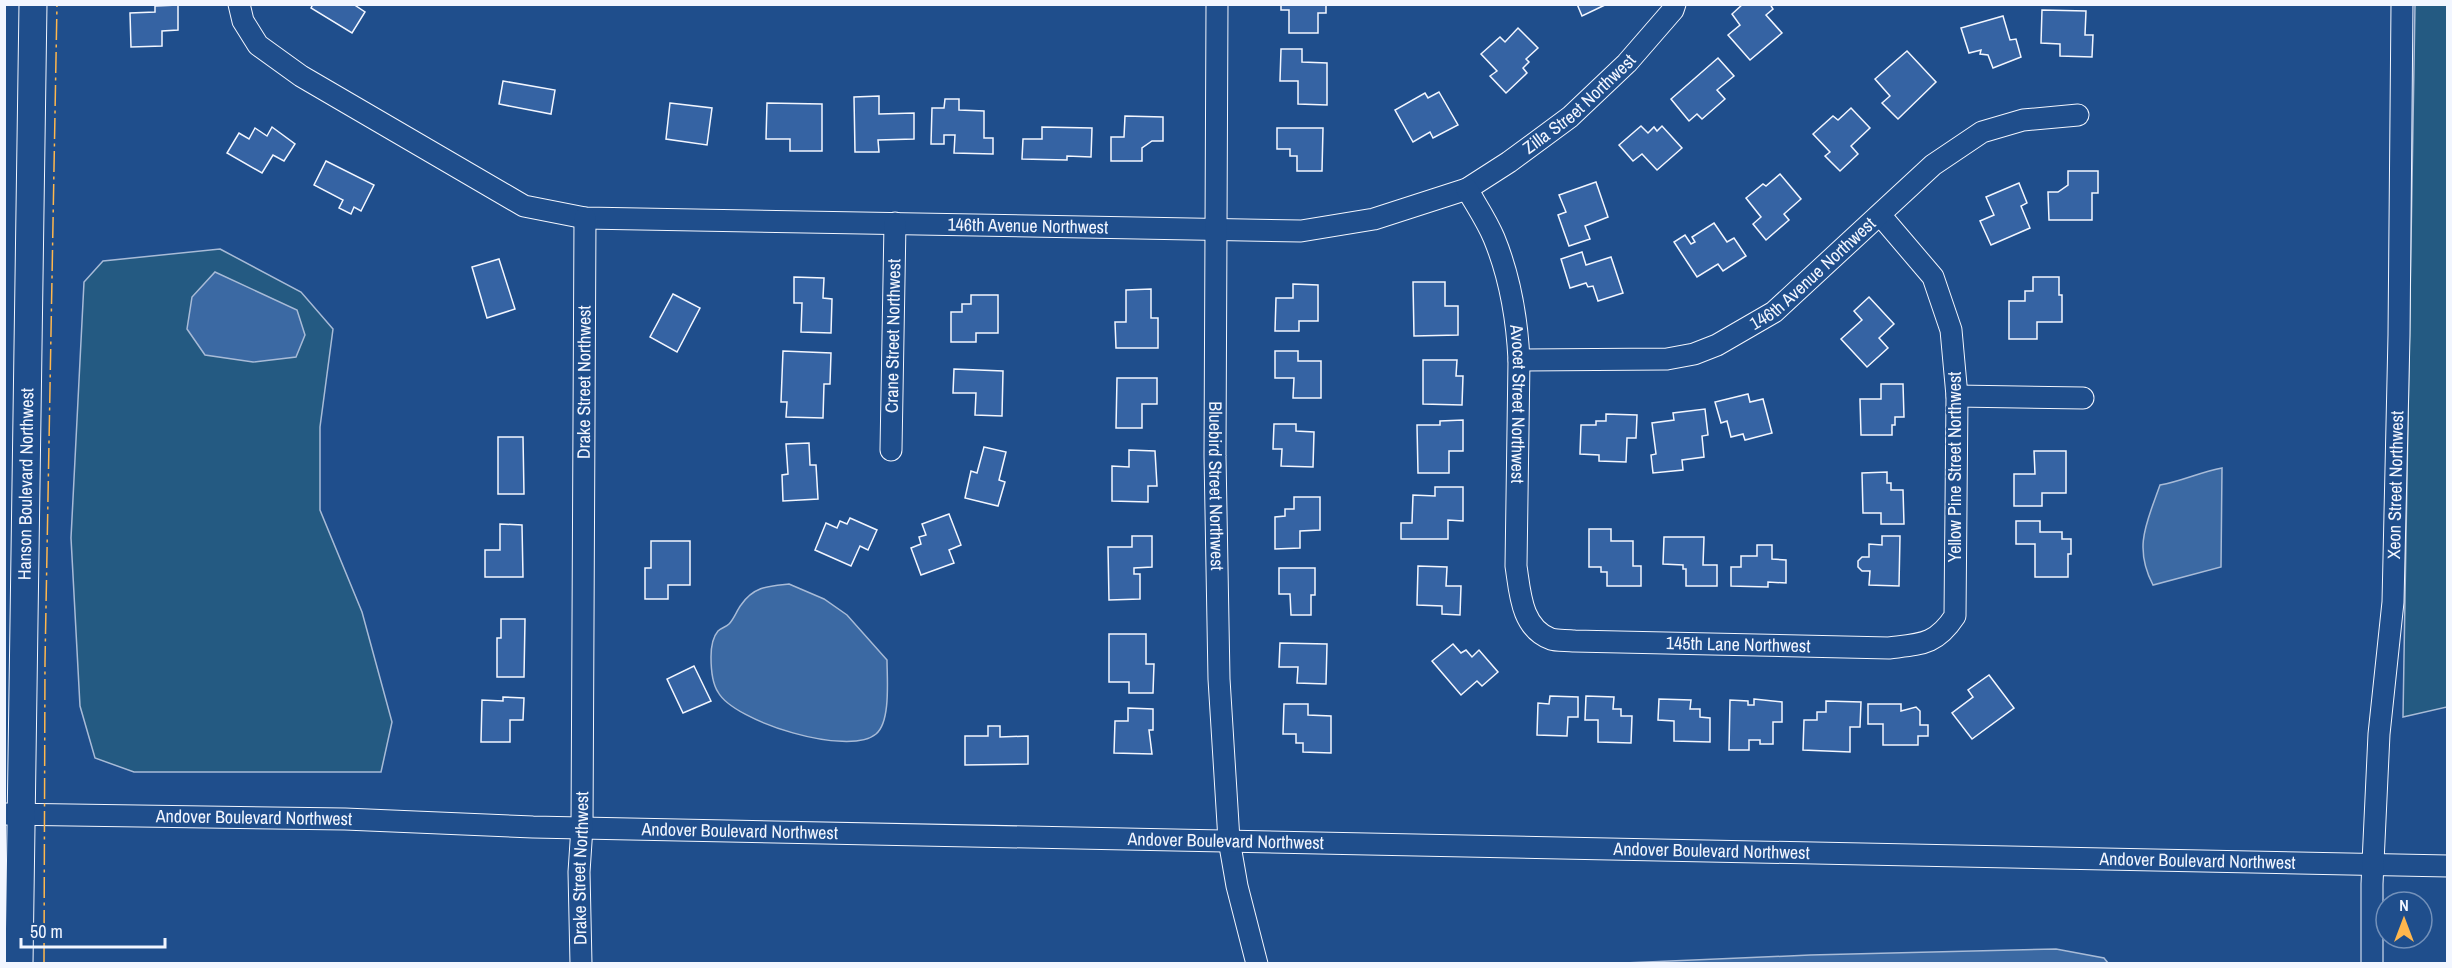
<svg xmlns="http://www.w3.org/2000/svg" width="2452" height="968" viewBox="0 0 2452 968" font-family="'Archivo Narrow',sans-serif">
<style>
.green{fill:#245a82;stroke:#a8bbd7;stroke-width:1.5}
.water{fill:#3b69a3;stroke:#a8bbd7;stroke-width:1.5}
.building{fill:#3563a3;stroke:#f2f6ff;stroke-width:1.5}
.lines{fill:none;stroke-linecap:round;stroke-linejoin:round}
.minor-casing{stroke:#f2f6ff;stroke-width:23}
.major-casing{stroke:#f2f6ff;stroke-width:29}
.minor{stroke:#1f4e8c;stroke-width:21}
.major{stroke:#1f4e8c;stroke-width:27}
.power{stroke:#ffb74d;stroke-width:1.5;stroke-dasharray:21 4.5 3 4.5;stroke-linecap:butt}
.labels{text-anchor:middle;stroke-width:4.5;stroke-linejoin:round;paint-order:stroke}
.street-label{font-size:18px;fill:#f2f6ff;stroke:#1f4e8c}
</style>
<rect width="100%" height="100%" fill="#1f4e8c"/>
<!-- green -->
<g class="green">
<polygon points="2415,5 2447,5 2447,707 2403,717"/>
<polygon points="220,249 301,292 333,329 320,427 320,510 362,612 392,722 381,772 134,772 95,758 80,706 71,538 84,282 103,261"/>
</g>
<!-- water -->
<g class="water">
<polygon points="215,272 297,310 305,335 296,357 253,362 205,355 187,329 192,297"/>
<path d="M2222 468 2221 567 2153 585C2133 547 2147 522 2160 485 2183 481 2200 472 2222 468Z"/>
<path d="M789 584 824 599 847 615 887 660C887 678 891 722 876 734 849 757 734 722 718 692 712 683 711 668 711 657 711 648 712 638 718 631 721 628 726 627 729 624 734 619 737 610 741 605 754 586 769 586 789 584Z"/>
<polygon points="2056,949 2104,958 2108,963 1624,963 1810,955"/>
</g>
<!-- building -->
<g class="building">
<polygon points="313,4 353,4 365,12 352,33 311,8"/>
<polygon points="1281,4 1326,4 1326,13 1318,13 1318,33 1289,33 1289,10 1281,10"/>
<polygon points="1577,4 1607,4 1582,16"/>
<polygon points="1743,4 1770,4 1773,9 1766,15 1782,33 1750,60 1728,35 1740,25 1732,14"/>
<polygon points="178,5 178,30 162,31 162,46 131,47 130,13 155,12 155,6"/>
<polygon points="2042,10 2086,11 2085,35 2093,35 2092,57 2060,56 2060,44 2041,43"/>
<polygon points="2003,16 2010,40 2016,39 2021,57 1993,68 1988,55 1980,54 1981,50 1969,53 1961,28"/>
<polygon points="1518,28 1538,48 1526,59 1529,62 1523,68 1527,73 1506,93 1490,76 1497,71 1481,54 1500,37 1505,42"/>
<polygon points="1281,49 1302,49 1302,62 1327,63 1327,105 1298,104 1298,81 1280,81"/>
<polygon points="1907,51 1936,82 1898,119 1882,103 1890,96 1875,79"/>
<polygon points="1718,58 1734,76 1717,90 1725,99 1702,119 1697,114 1689,121 1671,99"/>
<polygon points="503,81 555,90 551,114 499,104"/>
<polygon points="1439,92 1458,125 1433,138 1430,132 1413,142 1395,110 1425,93 1428,98"/>
<polygon points="879,96 879,114 914,113 914,139 878,140 879,152 855,152 854,97"/>
<polygon points="945,99 959,99 959,110 984,111 984,138 993,138 993,154 954,153 955,135 944,135 944,144 931,144 932,108 944,108"/>
<polygon points="670,103 712,108 707,145 666,139"/>
<polygon points="767,103 822,104 822,151 790,151 790,139 766,139"/>
<polygon points="1851,108 1870,128 1851,146 1858,154 1840,171 1825,156 1830,152 1813,134 1833,116 1838,120"/>
<polygon points="1125,116 1163,117 1163,141 1152,141 1142,148 1142,161 1111,161 1111,137 1124,137"/>
<polygon points="1641,126 1648,133 1654,127 1657,131 1662,126 1682,148 1657,170 1642,154 1633,161 1619,145"/>
<polygon points="272,127 295,144 284,161 273,155 262,173 227,153 239,133 249,139 255,128 267,136"/>
<polygon points="1042,127 1092,128 1091,157 1067,156 1067,160 1022,159 1023,139 1042,139"/>
<polygon points="1277,128 1323,128 1322,171 1297,171 1297,156 1290,156 1290,149 1277,149"/>
<polygon points="326,161 374,185 361,211 354,207 351,214 339,208 343,200 314,185"/>
<polygon points="2068,171 2098,171 2098,193 2092,193 2092,220 2049,220 2048,192 2058,192 2068,185"/>
<polygon points="1780,174 1801,199 1784,214 1789,220 1766,240 1753,224 1761,217 1746,198 1763,184 1766,186"/>
<polygon points="1596,182 1608,217 1585,226 1590,239 1569,246 1558,215 1566,212 1559,195"/>
<polygon points="2019,183 2027,203 2021,206 2030,228 1991,245 1980,221 1994,215 1986,197"/>
<polygon points="1714,223 1727,242 1734,238 1746,256 1723,271 1718,264 1697,277 1674,242 1685,235 1691,244 1695,242 1692,237"/>
<polygon points="1582,252 1586,265 1611,257 1623,293 1598,301 1593,286 1588,287 1586,283 1570,288 1561,259"/>
<polygon points="499,259 515,309 487,318 472,267"/>
<polygon points="794,277 824,278 823,298 832,299 831,333 801,332 802,303 794,303"/>
<polygon points="2033,277 2059,277 2059,295 2062,295 2062,322 2037,322 2037,339 2009,339 2009,301 2025,301 2025,291 2033,291"/>
<polygon points="1413,282 1445,282 1445,306 1458,306 1458,335 1414,336"/>
<polygon points="1293,284 1318,285 1318,321 1299,321 1299,331 1275,331 1276,298 1293,298"/>
<polygon points="1151,289 1151,318 1158,318 1158,348 1116,348 1115,322 1126,322 1126,290"/>
<polygon points="673,294 700,308 677,352 650,337"/>
<polygon points="971,295 998,295 998,333 976,333 976,342 951,342 951,312 962,312 962,304 971,304"/>
<polygon points="1869,297 1894,324 1879,338 1888,348 1867,367 1841,339 1862,320 1854,311"/>
<polygon points="783,351 831,353 830,384 824,384 823,418 786,417 787,402 781,402"/>
<polygon points="1275,351 1298,351 1298,361 1321,361 1321,398 1293,398 1294,378 1275,378"/>
<polygon points="1423,360 1457,360 1456,376 1463,376 1462,405 1423,404"/>
<polygon points="954,369 1003,371 1002,416 975,415 976,393 953,393"/>
<polygon points="1117,378 1157,378 1157,404 1142,404 1142,428 1116,428"/>
<polygon points="1881,384 1903,384 1904,417 1895,417 1895,425 1892,425 1892,435 1861,435 1860,399 1881,399"/>
<polygon points="1748,394 1750,402 1763,399 1772,433 1745,440 1743,434 1731,437 1727,421 1721,423 1715,402"/>
<polygon points="1705,409 1708,435 1702,436 1704,457 1682,460 1683,470 1653,473 1651,455 1656,454 1652,423 1674,420 1673,413"/>
<polygon points="1606,414 1637,415 1636,438 1627,438 1626,462 1599,461 1599,455 1580,454 1581,425 1596,425 1596,421 1606,421"/>
<polygon points="1463,420 1463,451 1449,451 1449,473 1418,473 1417,425 1440,425 1440,421"/>
<polygon points="1274,424 1296,424 1296,431 1314,432 1313,467 1281,466 1282,449 1273,449"/>
<polygon points="498,437 523,437 524,494 498,494"/>
<polygon points="809,443 810,465 816,465 818,499 783,501 782,475 788,474 786,444"/>
<polygon points="984,447 1006,452 999,480 1005,482 998,506 965,498 971,471 977,473"/>
<polygon points="1129,450 1155,451 1157,486 1148,486 1148,502 1112,501 1112,466 1129,467"/>
<polygon points="2034,451 2066,451 2066,493 2042,493 2042,506 2014,506 2014,474 2035,474"/>
<polygon points="1887,472 1887,483 1891,483 1891,490 1903,490 1904,524 1881,524 1881,513 1863,513 1862,473"/>
<polygon points="1435,487 1463,487 1463,521 1448,520 1448,539 1401,539 1401,523 1412,523 1413,495 1435,496"/>
<polygon points="1294,497 1320,497 1320,530 1300,531 1300,548 1275,549 1275,517 1285,516 1285,509 1294,509"/>
<polygon points="949,514 961,545 949,550 954,563 921,575 911,548 921,544 919,537 926,535 922,524"/>
<polygon points="850,518 877,530 868,550 860,546 851,566 815,550 826,523 837,528 840,521 847,524"/>
<polygon points="2016,521 2040,521 2040,532 2062,532 2062,539 2071,539 2071,554 2068,554 2068,577 2035,577 2035,544 2016,544"/>
<polygon points="500,524 522,525 523,577 485,577 485,550 500,550"/>
<polygon points="1589,529 1611,529 1611,541 1633,541 1633,566 1641,566 1641,586 1607,586 1607,572 1601,572 1601,567 1589,567"/>
<polygon points="1132,536 1152,536 1152,567 1134,568 1134,574 1140,574 1140,599 1109,600 1108,547 1132,547"/>
<polygon points="1882,536 1900,536 1899,586 1869,585 1870,571 1862,571 1858,567 1858,561 1862,557 1869,557 1869,544 1882,545"/>
<polygon points="1664,537 1704,537 1703,565 1717,565 1717,586 1686,586 1686,569 1683,569 1683,565 1663,564"/>
<polygon points="651,541 690,541 690,585 668,585 668,599 645,599 645,568 651,568"/>
<polygon points="1757,545 1772,545 1772,559 1786,560 1786,583 1768,582 1768,587 1731,586 1731,567 1741,567 1741,556 1757,556"/>
<polygon points="1418,566 1447,567 1446,586 1461,586 1460,615 1442,614 1442,606 1417,605"/>
<polygon points="1279,568 1315,568 1315,595 1311,595 1311,615 1291,615 1290,594 1279,594"/>
<polygon points="501,619 525,619 524,677 497,677 497,638 501,638"/>
<polygon points="1109,634 1146,634 1146,664 1154,664 1153,693 1129,693 1129,682 1109,682"/>
<polygon points="1280,643 1327,644 1326,684 1297,683 1298,667 1279,667"/>
<polygon points="1453,644 1461,653 1466,650 1472,657 1479,650 1498,672 1482,686 1477,681 1461,695 1432,661"/>
<polygon points="694,666 711,701 683,713 667,679"/>
<polygon points="1989,675 2014,708 1972,739 1952,713 1973,697 1968,690"/>
<polygon points="1550,696 1578,697 1578,717 1568,717 1567,736 1537,735 1538,703 1549,704"/>
<polygon points="1586,696 1614,697 1613,709 1621,709 1621,716 1632,716 1631,743 1598,742 1598,720 1585,720"/>
<polygon points="503,697 524,698 523,720 510,720 510,742 481,742 482,700 503,701"/>
<polygon points="1659,699 1691,700 1690,709 1700,709 1700,717 1710,718 1710,742 1674,741 1674,721 1658,720"/>
<polygon points="1754,699 1782,702 1782,722 1773,722 1773,744 1760,744 1760,740 1749,740 1749,750 1729,750 1730,700 1748,701 1748,705 1754,705"/>
<polygon points="1826,701 1861,702 1860,727 1850,727 1850,752 1803,750 1804,720 1817,720 1817,712 1826,712"/>
<polygon points="1284,704 1308,704 1308,715 1331,716 1331,753 1303,752 1303,743 1296,743 1296,734 1283,734"/>
<polygon points="1868,704 1901,704 1901,711 1916,707 1920,711 1920,725 1928,725 1928,736 1918,736 1918,745 1883,745 1883,724 1868,724"/>
<polygon points="1128,708 1153,709 1153,730 1149,730 1152,754 1114,753 1115,721 1128,721"/>
<polygon points="988,726 1000,726 1000,737 1028,736 1028,764 965,765 965,736 988,736"/>
</g>
<g class="lines">
<!-- minor casing -->
<g class="minor-casing">
<g id="minor">
<path id="s1" d="M239 4 243 21 258 45 301 76 524 206 585 218 1301 231 1374 219 1467 189 1509 162 1570 117 1627 63 1673 10 1675 4"/>
<path id="s2" d="M1217 4 1215 456 1219 679 1229 840 1237 886 1257 964"/>
<path id="s3" d="M1467 189C1476 205 1487 221 1494 238 1510 277 1517 318 1519 360L1516 566C1520 592 1521 628 1551 639 1557 641 1567 640 1574 641L1889 648C1921 644 1936 645 1955 616L1957 396 1951 330 1933 277 1881 216"/>
<path id="s4" d="M1519 360 1667 359 1694 354 1717 345 1774 312 1933 165 1982 132 2023 120 2078 115"/>
<polyline points="1957,396 2083,398"/>
<path id="s5" d="M891 450 895 223"/>
<path id="s6" d="M4 814 345 819 533 827 2448 866"/>
<path id="s7" d="M581 964 579 872 582 827 585 218"/>
<path id="s8" d="M2372 964V884L2379 734 2393 602 2399 335 2402 4"/>
</g>
</g>
<!-- major casing -->
<g class="major-casing">
<g id="major">
<path id="s9" d="M19 964 33 4"/>
</g>
</g>
<!-- minor -->
<use href="#minor" class="minor"/>
<!-- major -->
<use href="#major" class="major"/>
<!-- power -->
<polyline class="power" points="44,964 45,662 57,4"/>
</g>
<g class="labels">
<!-- street labels -->
<g class="street-label">
<text dy="6" stroke="none"><textPath href="#s1" startOffset="1448">Zilla Street Northwest</textPath></text>
<text dy="6" stroke="none"><textPath href="#s1" startOffset="862">146th Avenue Northwest</textPath></text>
<text dy="6" stroke="none"><textPath href="#s4" startOffset="320">146th Avenue Northwest</textPath></text>
<text dy="6" stroke="none"><textPath href="#s5" startOffset="114">Crane Street Northwest</textPath></text>
<text dy="6" stroke="none"><textPath href="#s7" startOffset="582">Drake Street Northwest</textPath></text>
<text dy="6" stroke="none"><textPath href="#s3" startOffset="225">Avocet Street Northwest</textPath></text>
<text transform="translate(1955 467) rotate(-90)" y="6">Yellow Pine Street Northwest</text>
<text dy="6" stroke="none"><textPath href="#s9" startOffset="480">Hanson Boulevard Northwest</textPath></text>
<text dy="6" stroke="none"><textPath href="#s8" startOffset="480">Xeon Street Northwest</textPath></text>
<text dy="6" stroke="none"><textPath href="#s2" startOffset="482">Bluebird Street Northwest</textPath></text>
<text dy="6" stroke="none"><textPath href="#s3" startOffset="660">145th Lane Northwest</textPath></text>
<text dy="6" stroke="none"><textPath href="#s6" startOffset="250">Andover Boulevard Northwest</textPath></text>
<text dy="6" stroke="none"><textPath href="#s6" startOffset="736">Andover Boulevard Northwest</textPath></text>
<text dy="6" stroke="none"><textPath href="#s6" startOffset="1222">Andover Boulevard Northwest</textPath></text>
<text dy="6" stroke="none"><textPath href="#s6" startOffset="1708">Andover Boulevard Northwest</textPath></text>
<text dy="6" stroke="none"><textPath href="#s6" startOffset="2194">Andover Boulevard Northwest</textPath></text>
<text dy="6" stroke="none"><textPath href="#s7" startOffset="96">Drake Street Northwest</textPath></text>
</g>
</g>
<!-- border -->
<rect width="2452" height="968" fill="none" stroke="#f2f6ff" stroke-width="12"/>
<!-- north arrow -->
<g transform="translate(2404 920)"><circle r="28" fill="#1f4e8c" stroke="#7391ba" stroke-width="1.5"/>
<path d="M0-4.5L10 22L0 15L-10 22Z" fill="#ffb74d"/>
<text y="-9" font-size="16" font-weight="bold" text-anchor="middle" fill="#f2f6ff">N</text>
</g>
<!-- scale -->
<path d="M21 938v9h144v-9" fill="none" stroke="#f2f6ff" stroke-width="3"/>
<text x="30" y="938" font-size="18" fill="#f2f6ff" stroke="#1f4e8c" stroke-width="4.5" paint-order="stroke">50 m</text>
</svg>
